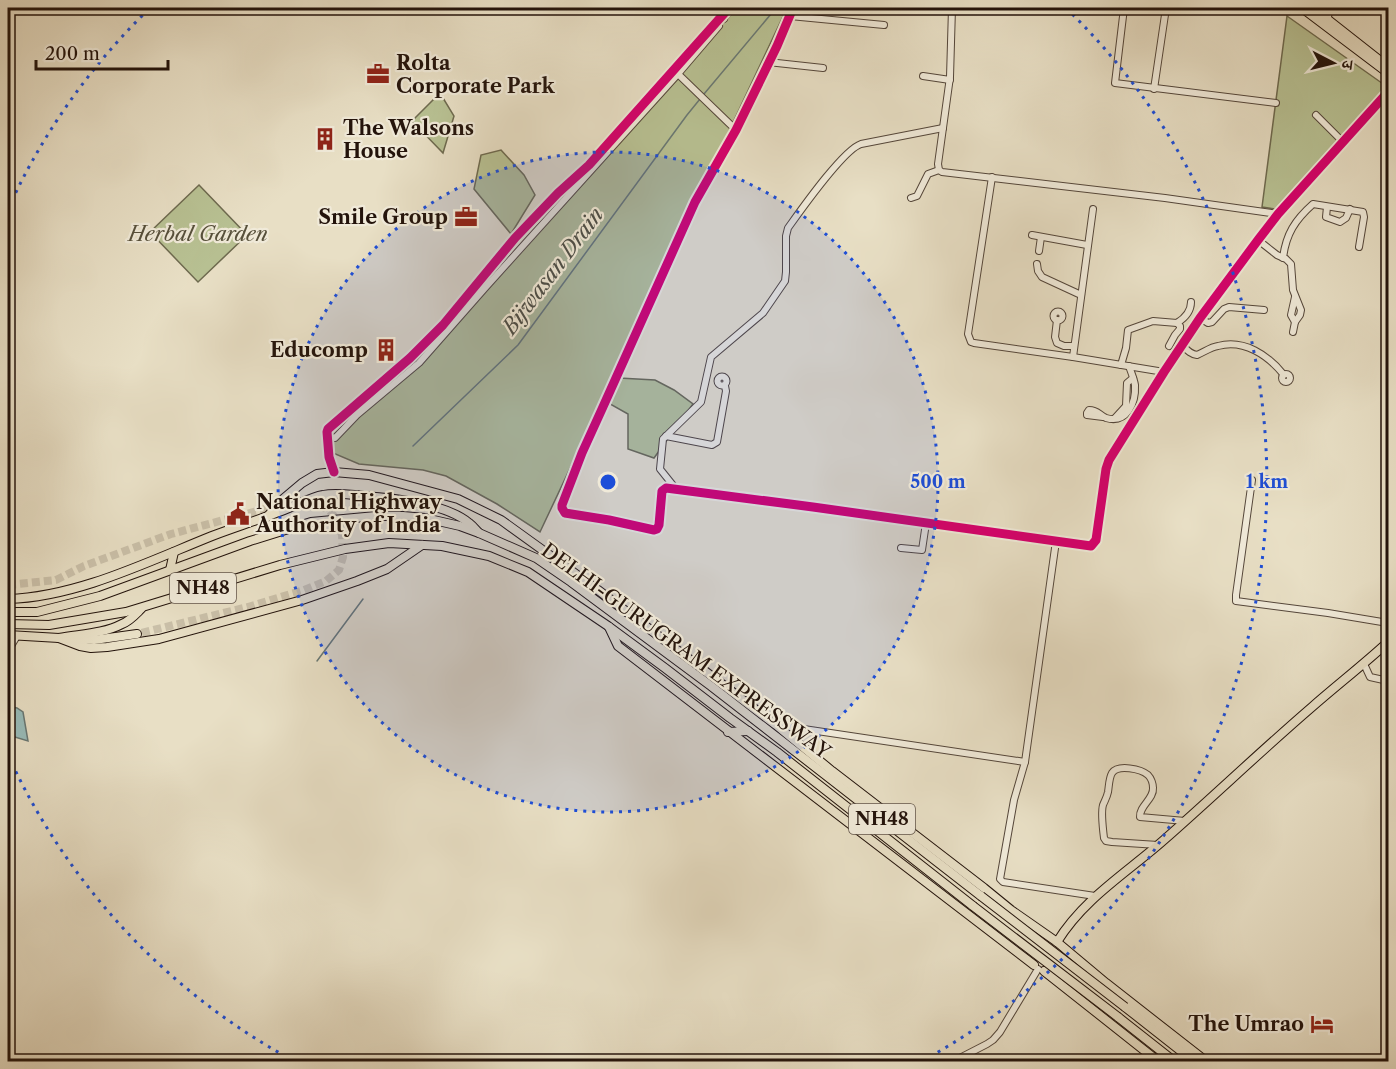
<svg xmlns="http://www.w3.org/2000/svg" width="1396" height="1069" viewBox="0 0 1396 1069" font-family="'Libre Caslon Text','Noto Serif Devanagari',serif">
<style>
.green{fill:#b8c193;stroke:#6e6a4f;stroke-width:1.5}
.water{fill:#98bcba;stroke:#697874;stroke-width:1.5}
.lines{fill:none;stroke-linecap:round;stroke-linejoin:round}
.stream{stroke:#697874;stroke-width:1.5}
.major-tunnel{stroke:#cac0a9;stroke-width:8;stroke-dasharray:8 4;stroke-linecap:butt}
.minor-casing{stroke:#54463a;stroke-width:8}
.major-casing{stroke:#23130b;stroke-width:10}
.highway-casing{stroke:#23130b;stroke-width:10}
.minor{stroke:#f0ead9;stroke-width:6}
.major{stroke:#e8dfc5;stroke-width:8}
.highway{stroke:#e8dfc5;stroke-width:8}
.highway-bridge-casing{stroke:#23130b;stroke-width:10;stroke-linecap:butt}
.highway-bridge{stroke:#e8dfc5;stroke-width:8}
.cycleway-casing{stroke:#f0ead9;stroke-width:13}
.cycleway{stroke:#d6006c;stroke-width:9}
.ring{fill:none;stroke:#1d4ed8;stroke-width:3;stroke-dasharray:3 6}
.labels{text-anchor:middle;stroke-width:4.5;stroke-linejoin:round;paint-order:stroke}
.shield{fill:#f0ead9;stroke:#605449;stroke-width:1.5}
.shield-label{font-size:18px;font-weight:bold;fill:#23130b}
.poi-label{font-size:20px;font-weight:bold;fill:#23130b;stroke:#f0ead9;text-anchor:start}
.park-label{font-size:20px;font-style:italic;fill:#57503b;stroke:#f0ead9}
.street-label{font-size:20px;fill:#23130b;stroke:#f0ead9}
.water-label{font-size:21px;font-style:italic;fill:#4c4e48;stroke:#f0ead9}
.centre{fill:#1d4ed8;stroke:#f0ead9;stroke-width:3}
.ring-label{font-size:18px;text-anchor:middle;font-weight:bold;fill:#1d4ed8;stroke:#f0ead9;stroke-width:4.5;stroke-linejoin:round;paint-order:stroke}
</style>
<rect width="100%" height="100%" fill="#e8dfc5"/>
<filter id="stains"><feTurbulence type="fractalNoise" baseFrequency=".00333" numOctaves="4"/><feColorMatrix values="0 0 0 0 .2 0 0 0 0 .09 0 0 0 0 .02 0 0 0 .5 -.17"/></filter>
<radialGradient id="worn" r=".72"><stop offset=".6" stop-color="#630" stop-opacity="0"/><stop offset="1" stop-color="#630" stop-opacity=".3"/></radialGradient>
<!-- green -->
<g class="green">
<polygon points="737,8 787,8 540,532 497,504 446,476 423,470 359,464 333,453 328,440 428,352 483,285 586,174"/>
<polygon points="1287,16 1386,86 1275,209 1262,207"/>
<polygon points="440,93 454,116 443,153 412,121"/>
<polygon points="501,150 524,175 535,195 511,234 474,189 481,155"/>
<polygon points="199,185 247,235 198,282 150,232"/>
<polygon points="619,378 655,380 674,390 693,404 654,458 628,449 628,414 610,404"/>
</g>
<!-- water -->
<polygon class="water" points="8,706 17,708 23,712 28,741 8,735"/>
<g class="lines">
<!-- stream -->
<g class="stream">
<polyline points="704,94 776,8"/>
<polyline points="413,446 518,345 687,115 700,99"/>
<polyline points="317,661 363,599"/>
</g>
<!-- major-tunnel -->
<polyline class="major-tunnel" points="8,585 56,580 84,566 171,534 284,504 304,504 321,506 330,511 337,520 342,535 343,557 339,570 326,581 304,590 248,607 137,634"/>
<!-- minor casing -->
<g class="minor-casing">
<g id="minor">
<polyline points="713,8 724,19"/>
<polyline points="793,8 777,46 736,130 695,202 602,409 582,453 562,505 562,508 565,513 609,520 654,530 657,529 659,525 662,491 666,488 813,507 1091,546 1096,540 1106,469 1109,460 1164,372 1200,318 1258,240 1278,214 1388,92"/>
<polyline points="952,8 950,77 938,164 939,170 942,172 1165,198 1278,214"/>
<polyline points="1124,8 1115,83 1276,103"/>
<polyline points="790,16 884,25"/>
<polyline points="1328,18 1329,8"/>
<polyline points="768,62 823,68"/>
<polyline points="678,74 736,130"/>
<polyline points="923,76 950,80"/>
<polyline points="1154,89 1166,8"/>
<polyline points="1316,115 1343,142"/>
<polyline points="992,177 968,334 971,342 974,343 1073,357 1164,372"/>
<polyline points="911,198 917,196 928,174 939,170"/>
<polyline points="1327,207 1326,217 1340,222 1346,218 1350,209"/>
<polyline points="1032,235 1087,245"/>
<polyline points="1258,240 1277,255 1286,259 1291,264 1293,290 1301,310 1300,315 1295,322"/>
<polyline points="1039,251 1041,237"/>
<path d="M1283 258C1286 234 1295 220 1313 204L1363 212 1364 217 1359 247"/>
<polyline points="1037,264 1038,271 1042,277 1081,295"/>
<circle cx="1058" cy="316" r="4.5"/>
<polyline points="1200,318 1208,323 1212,322 1224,309 1229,307 1264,310"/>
<polyline points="1057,320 1055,337 1057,343 1064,346 1074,346"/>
<polyline points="1293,332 1295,322 1291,315 1295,297"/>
<path d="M1182 345C1187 350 1190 354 1197 355 1204 352 1211 347 1218 346 1244 339 1268 355 1284 375"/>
<polyline points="1169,346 1175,335 1180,329 1180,326 1177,323"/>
<polyline points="1073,357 1093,209"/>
<path d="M1121 365 1126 348 1128 330 1153 321 1177 323C1185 318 1191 312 1191 302"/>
<circle cx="1286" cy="378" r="4"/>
<circle cx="722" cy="381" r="4.5"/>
<path d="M1103 417 1087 415V413L1089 410C1098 410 1099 415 1106 418 1127 424 1136 403 1135 385 1134 379 1131 372 1129 366"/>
<polyline points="1115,418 1126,406 1127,383 1133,378"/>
<polyline points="666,436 712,445 717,442 726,391 725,386"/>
<polyline points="327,437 335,438 357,415 419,363 485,288 678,74 719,26"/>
<polyline points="334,472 329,457 327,432 328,429 410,358 443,325 515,238 558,193 589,165 729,8"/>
<polyline points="1252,480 1236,595 1236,601 1328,613 1388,623"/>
<path d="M676 489 660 469 663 439 701 402 711 357 763 313 785 281 786 272V236L788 228C801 210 843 150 861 144L943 128"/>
<polyline points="1056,541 1025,762 1014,800 1000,879 1003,882 1095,896"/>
<polyline points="901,548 922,550 926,523"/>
<polyline points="8,651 17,636"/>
<polyline points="1364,664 1370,677 1388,681"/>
<polyline points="777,725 1025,762"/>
<path d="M1158 845 1112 842 1106 841 1104 838C1103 830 1101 812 1103 805 1105 800 1107 797 1108 792 1109 786 1109 778 1112 773 1118 764 1141 769 1148 775 1151 778 1153 784 1153 788 1154 799 1139 806 1140 817L1185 821"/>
<polyline points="952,1062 987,1044 993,1040 1000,1032 1038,969"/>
</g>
</g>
<!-- major casing -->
<g class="major-casing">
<g id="major">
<polyline points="1302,8 1388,73"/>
<polyline points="1313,8 1388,67"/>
<polyline points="267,517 283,499 302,483 317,474 334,472 369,475 458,499 501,520 598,590 776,725 832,771 984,888 1011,910 1057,942 1106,983 1207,1062"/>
<path d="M8 599C77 597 147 562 212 536 233 528 255 521 276 513 290 509 310 497 323 495 336 492 351 495 364 496 394 498 446 504 469 523 473 526 476 530 479 533"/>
<polyline points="609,627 618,646 1034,965"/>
<polyline points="8,635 59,638 80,646 91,648 107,647 159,639 302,600 357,581 387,569 422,545"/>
<polyline points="72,639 94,640 137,634"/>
<path d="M1057 942C1084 898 1128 872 1165 839 1215 795 1262 750 1312 707 1337 685 1363 665 1388 642"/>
<polyline points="1044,971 1159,1062"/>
</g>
</g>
<!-- highway casing -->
<g class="highway-casing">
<g id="highway">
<polyline points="170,570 174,552"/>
<polyline points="8,612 37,612 100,596 250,541 311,522 376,516 403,516 425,518 460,526 479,533 536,558 571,582 711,686 981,896"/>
<polyline points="8,624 49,625 126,612 280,565 345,549 389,543 442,546 489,556 528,572 608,626 665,668 730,718 777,752 973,906"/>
<path d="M59 638C79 634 103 634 122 624 130 621 135 615 141 609"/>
<polyline points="728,732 748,731"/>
<polyline points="1125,1007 1195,1062"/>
<polyline points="1118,1017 1175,1062"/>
</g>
</g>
<!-- minor -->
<use href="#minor" class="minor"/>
<!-- major -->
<use href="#major" class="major"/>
<!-- highway -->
<use href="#highway" class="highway"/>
<!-- highway-bridge casing -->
<g class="highway-bridge-casing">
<g id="highway-bridge">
<polyline points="981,896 1125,1007"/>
<polyline points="973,906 1118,1017"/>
</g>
</g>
<!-- highway-bridge -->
<use href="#highway-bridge" class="highway-bridge"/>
<!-- cycleway casing -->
<g class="cycleway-casing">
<g id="cycleway">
<polyline points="793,8 777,46 736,130 695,202 602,409 582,453 562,505 562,508 565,513 609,520 654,530 657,529 659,525 662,491 666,488 813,507 1091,546 1096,540 1106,469 1109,460 1164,372 1200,318 1258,240 1278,214 1388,92"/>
<polyline points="334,472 329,457 327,432 328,429 410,358 443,325 515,238 558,193 589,165 729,8"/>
</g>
</g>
<!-- cycleway -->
<use href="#cycleway" class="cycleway"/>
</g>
<!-- distance rings -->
<circle cx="608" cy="482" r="330" fill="#1d4ed8" fill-opacity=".12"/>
<g class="ring">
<circle cx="608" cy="482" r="330"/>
<path d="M294 1061A659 659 0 0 1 8 755M8 209A659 659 0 0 1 150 8M1066 8A659 659 0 0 1 922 1061"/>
</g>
<!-- icons -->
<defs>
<g id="office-bare" transform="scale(1.8)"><path d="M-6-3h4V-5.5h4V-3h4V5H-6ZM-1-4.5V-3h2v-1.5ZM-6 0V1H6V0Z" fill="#8f2418" stroke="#f0ead9" stroke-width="2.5" paint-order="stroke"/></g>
<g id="building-bare" transform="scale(1.8)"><path d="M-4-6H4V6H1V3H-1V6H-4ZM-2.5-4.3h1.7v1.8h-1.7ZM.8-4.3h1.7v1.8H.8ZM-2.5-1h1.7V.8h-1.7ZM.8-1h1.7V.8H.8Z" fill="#8f2418" stroke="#f0ead9" stroke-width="2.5" paint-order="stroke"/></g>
<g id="civic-bare" transform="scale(1.8)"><path d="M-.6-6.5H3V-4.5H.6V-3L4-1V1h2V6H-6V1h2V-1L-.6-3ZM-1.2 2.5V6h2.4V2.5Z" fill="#8f2418" stroke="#f0ead9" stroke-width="2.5" paint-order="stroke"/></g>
<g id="hotel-bare" transform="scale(1.8)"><path d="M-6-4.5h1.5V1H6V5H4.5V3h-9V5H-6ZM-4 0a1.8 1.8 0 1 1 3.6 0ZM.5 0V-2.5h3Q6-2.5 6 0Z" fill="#8f2418" stroke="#f0ead9" stroke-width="2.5" paint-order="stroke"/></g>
</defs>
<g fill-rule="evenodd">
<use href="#office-bare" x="378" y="74"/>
<use href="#building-bare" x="325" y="139"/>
<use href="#office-bare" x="466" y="217"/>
<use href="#building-bare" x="386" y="350"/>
<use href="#civic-bare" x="238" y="514"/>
<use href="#hotel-bare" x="1322" y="1024"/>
</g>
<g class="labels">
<!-- shield labels -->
<g class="shield">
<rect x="170" y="573" width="66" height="30" rx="4.5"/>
<rect x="849" y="804" width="66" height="30" rx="4.5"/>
</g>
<g class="shield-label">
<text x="203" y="594">NH48</text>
<text x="882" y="825">NH48</text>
</g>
<!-- poi labels -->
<g class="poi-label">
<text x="396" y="70">Rolta<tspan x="396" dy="23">Corporate Park</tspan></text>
<text x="343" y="135">The Walsons<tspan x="343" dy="23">House</tspan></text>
<text x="448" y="224" text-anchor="end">Smile Group</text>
<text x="368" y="357" text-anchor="end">Educomp</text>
<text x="256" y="509">National Highway<tspan x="256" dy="23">Authority of India</tspan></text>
<text x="1304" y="1031" text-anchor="end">The Umrao</text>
</g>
<!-- park labels -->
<g class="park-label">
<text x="198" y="241">Herbal Garden</text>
</g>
<!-- street labels -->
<g class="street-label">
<text transform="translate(686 651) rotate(36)" y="7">DELHI-GURUGRAM EXPRESSWAY</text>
</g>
<!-- water labels -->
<g class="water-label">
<text transform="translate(553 271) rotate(-53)" y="7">Bijwasan Drain</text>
</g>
</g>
<circle cx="608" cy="482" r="9" class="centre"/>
<g class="ring-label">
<text x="938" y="488">500 m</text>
<text x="1267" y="488">1 km</text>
</g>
<!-- margin -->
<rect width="1396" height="1069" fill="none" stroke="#e8dfc5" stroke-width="30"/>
<rect x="9" y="9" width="1378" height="1051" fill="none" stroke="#23130b" stroke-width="3"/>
<rect x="15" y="15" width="1366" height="1039" fill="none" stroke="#23130b" stroke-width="1.5"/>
<!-- north arrow -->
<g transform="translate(1333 63) rotate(97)" stroke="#f0ead9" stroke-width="4.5" paint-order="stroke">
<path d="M0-4.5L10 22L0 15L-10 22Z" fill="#23130b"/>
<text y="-9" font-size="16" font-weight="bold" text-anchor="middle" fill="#23130b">उ</text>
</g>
<!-- scale -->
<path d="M36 60v9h132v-9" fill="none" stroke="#23130b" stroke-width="3"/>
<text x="45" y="60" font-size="18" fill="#23130b" stroke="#f0ead9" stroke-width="4.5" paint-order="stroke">200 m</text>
<rect width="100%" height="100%" filter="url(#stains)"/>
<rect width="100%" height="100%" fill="url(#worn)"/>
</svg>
